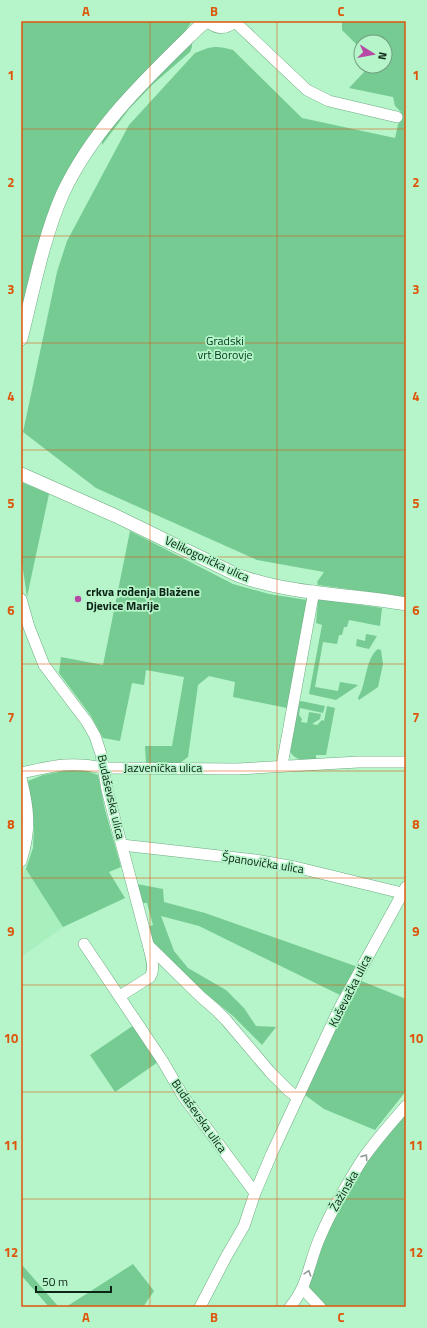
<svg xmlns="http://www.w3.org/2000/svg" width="427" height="1328" viewBox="0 0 427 1328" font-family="'Titillium Web',sans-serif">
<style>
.built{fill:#a8efbe}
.green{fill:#75cb92}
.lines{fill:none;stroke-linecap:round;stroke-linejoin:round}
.minor-casing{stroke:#6fab83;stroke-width:12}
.tertiary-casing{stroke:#6fab83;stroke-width:14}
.minor{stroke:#fff;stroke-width:11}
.tertiary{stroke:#fff;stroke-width:13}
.oneway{stroke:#919c96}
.grid{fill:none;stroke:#dd560c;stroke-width:1;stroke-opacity:0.55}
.poi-dot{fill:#b748a6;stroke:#b6f4c9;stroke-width:1.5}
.labels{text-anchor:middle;stroke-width:3.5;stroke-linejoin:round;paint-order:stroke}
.park-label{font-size:12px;fill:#064021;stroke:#b6f4c9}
.street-label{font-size:12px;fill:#0b2415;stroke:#b6f4c9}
.poi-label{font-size:12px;font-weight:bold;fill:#0b2415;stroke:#b6f4c9;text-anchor:start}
.neatline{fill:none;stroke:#dd560c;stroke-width:1.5}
.grid-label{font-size:13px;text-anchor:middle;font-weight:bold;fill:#dd560c}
</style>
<rect width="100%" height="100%" fill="#b6f4c9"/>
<!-- built -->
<polygon class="built" points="33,848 125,898 63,927 21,957 21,881"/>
<!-- green -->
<g class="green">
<polygon points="21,21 192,21 182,36 87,144 21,319"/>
<path d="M342 21H406V597L318 585 317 582 324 572 257 560 96 488 23 432 57 272 67 241 129 125 195 53C211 46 216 45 233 50L302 118 395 138 401 112 395 106 393 97 349 88 365 71 368 66H385V42H361V49L342 30Z"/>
<polygon points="192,43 192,47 190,52 152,85 129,109 102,145 102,139 127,105"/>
<polygon points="21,482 49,494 27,597 21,556"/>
<polygon points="130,531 233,584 269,594 307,600 287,708 233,697 235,682 209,676 198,685 188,757 180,763 146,763 145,746 172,746 184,677 146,670 144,685 132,683 120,741 103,738 91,716 59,673 61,657 103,665"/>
<polygon points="318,599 382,608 380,626 349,620 347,627 344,627 342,635 339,635 337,644 323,642 315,687 338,691 340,682 358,685 357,686 336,700 309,694 322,625 316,623"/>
<polygon points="366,634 377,636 369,649 356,646 357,639 365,641"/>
<path d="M378 649 381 650 383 664 378 687 359 700 358 698C367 683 365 659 378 649Z"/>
<path d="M301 701 325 706 323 713 300 708 299 715 302 719 301 722 307 723 309 712 321 714 320 719 312 724 317 725 322 720 324 721 327 706 335 708 326 755H316V760C304 761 295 761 289 750L298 703Z"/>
<polygon points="74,769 84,770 98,775 105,810 121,867 109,872 125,898 63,927 26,869 33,848 34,828 28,781 43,775"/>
<polygon points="137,884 163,889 164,902 205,913 358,967 342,996 199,926 161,916 174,951 188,968 226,990 244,1008 256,1026 276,1027 262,1045 233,1016 199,988 154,945 148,927 153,925 147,903 141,903"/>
<polygon points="359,980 406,999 406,1091 375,1130 324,1109 305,1095"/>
<polygon points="134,1025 158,1062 115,1092 90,1055"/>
<polygon points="406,1110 406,1307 325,1307 309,1291 312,1271 318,1250 357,1174"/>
<polygon points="133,1264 154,1291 143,1307 66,1307"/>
<polygon points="22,1265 57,1305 61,1307 49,1307 21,1275"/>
</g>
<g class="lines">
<!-- minor casing -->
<g class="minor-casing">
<g id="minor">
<polyline points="234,21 307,90 329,101 397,117"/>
<path d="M21 599 29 627 44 665 87 722 95 736 101 754 107 790 148 944C150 954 156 968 150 977L120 996"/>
<polyline points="282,765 314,591"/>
<path d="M21 773C53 766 71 761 103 768L237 769 358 762H406"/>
<path d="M21 778C29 809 31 830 21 861"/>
<polyline points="122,845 255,860 295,867 402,893"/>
<polyline points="84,944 162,1060 183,1096 255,1193"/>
<polyline points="149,946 201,997 215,1009 226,1020 270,1072 289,1091 297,1097"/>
<polyline points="303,1289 320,1307"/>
<polyline points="200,1307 226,1257 244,1226 255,1193 272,1153 339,1009 406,887"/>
<path d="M290 1307C309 1285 309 1260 321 1235 332 1209 347 1184 362 1160 375 1141 391 1123 406 1106"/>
</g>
</g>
<!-- tertiary casing -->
<g class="tertiary-casing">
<g id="tertiary">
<path d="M209 21C217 29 226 28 234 21"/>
<path d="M21 339C33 292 43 238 63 193 94 127 148 77 199 27L207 21"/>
<path d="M21 474 116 516 237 575C291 595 350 594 406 604"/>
</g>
</g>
<!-- minor -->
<use href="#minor" class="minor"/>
<!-- tertiary -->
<use href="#tertiary" class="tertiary"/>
</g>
<!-- one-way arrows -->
<defs><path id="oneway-chevron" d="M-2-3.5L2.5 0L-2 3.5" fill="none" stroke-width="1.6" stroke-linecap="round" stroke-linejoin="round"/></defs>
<g class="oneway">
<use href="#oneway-chevron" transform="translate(365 1157) rotate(-55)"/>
<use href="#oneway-chevron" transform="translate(308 1273) rotate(-72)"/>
</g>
<!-- grid -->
<path class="grid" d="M150 21V1307M277 21V1307M21 129H406M21 236H406M21 343H406M21 450H406M21 557H406M21 664H406M21 771H406M21 878H406M21 985H406M21 1092H406M21 1199H406"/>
<!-- markers -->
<circle class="poi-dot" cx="78" cy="599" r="4"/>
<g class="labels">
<!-- park labels -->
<g class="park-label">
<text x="225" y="345">Gradski<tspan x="225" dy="14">vrt Borovje</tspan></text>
</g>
<!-- street labels -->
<g class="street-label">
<text transform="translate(207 559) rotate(25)" y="4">Velikogorička ulica</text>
<text x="163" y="772">Jazvenička ulica</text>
<text transform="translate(111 797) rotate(77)" y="4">Budaševska ulica</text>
<text transform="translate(263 863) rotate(9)" y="4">Španovička ulica</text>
<text transform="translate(350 991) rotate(-63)" y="4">Kuševačka ulica</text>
<text transform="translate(199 1116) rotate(55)" y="4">Budaševska ulica</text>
<text transform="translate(344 1191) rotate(-60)" y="4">Žažinska</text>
</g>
<!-- poi labels -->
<g class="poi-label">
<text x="86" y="596">crkva rođenja Blažene<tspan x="86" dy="14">Djevice Marije</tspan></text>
</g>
</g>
<!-- border -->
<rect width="427" height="1328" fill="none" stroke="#b6f4c9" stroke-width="44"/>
<!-- north arrow -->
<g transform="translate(373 54) rotate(101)"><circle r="19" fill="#b6f4c9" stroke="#72a181"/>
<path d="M0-3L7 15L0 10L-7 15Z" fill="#b748a6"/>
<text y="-6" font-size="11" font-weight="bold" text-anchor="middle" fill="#0b2415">N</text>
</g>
<!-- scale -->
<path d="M36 1286v6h75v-6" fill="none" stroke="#0b2415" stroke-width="2"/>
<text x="42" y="1286" font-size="12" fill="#0b2415" stroke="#b6f4c9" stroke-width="3" paint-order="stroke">50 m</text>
<rect x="22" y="22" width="383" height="1284" class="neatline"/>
<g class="grid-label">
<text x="86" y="16">A</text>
<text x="214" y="16">B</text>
<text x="341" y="16">C</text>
<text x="11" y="80">1</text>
<text x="416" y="80">1</text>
<text x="11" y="187">2</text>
<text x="416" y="187">2</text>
<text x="11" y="294">3</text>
<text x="416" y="294">3</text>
<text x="11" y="401">4</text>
<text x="416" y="401">4</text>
<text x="11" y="508">5</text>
<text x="416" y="508">5</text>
<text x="11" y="615">6</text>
<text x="416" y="615">6</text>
<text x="11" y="722">7</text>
<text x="416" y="722">7</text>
<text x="11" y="829">8</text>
<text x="416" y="829">8</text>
<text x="11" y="936">9</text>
<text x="416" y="936">9</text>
<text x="11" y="1043">10</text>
<text x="416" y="1043">10</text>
<text x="11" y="1150">11</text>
<text x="416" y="1150">11</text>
<text x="11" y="1257">12</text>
<text x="416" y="1257">12</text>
<text x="86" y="1322">A</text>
<text x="214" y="1322">B</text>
<text x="341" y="1322">C</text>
</g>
</svg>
